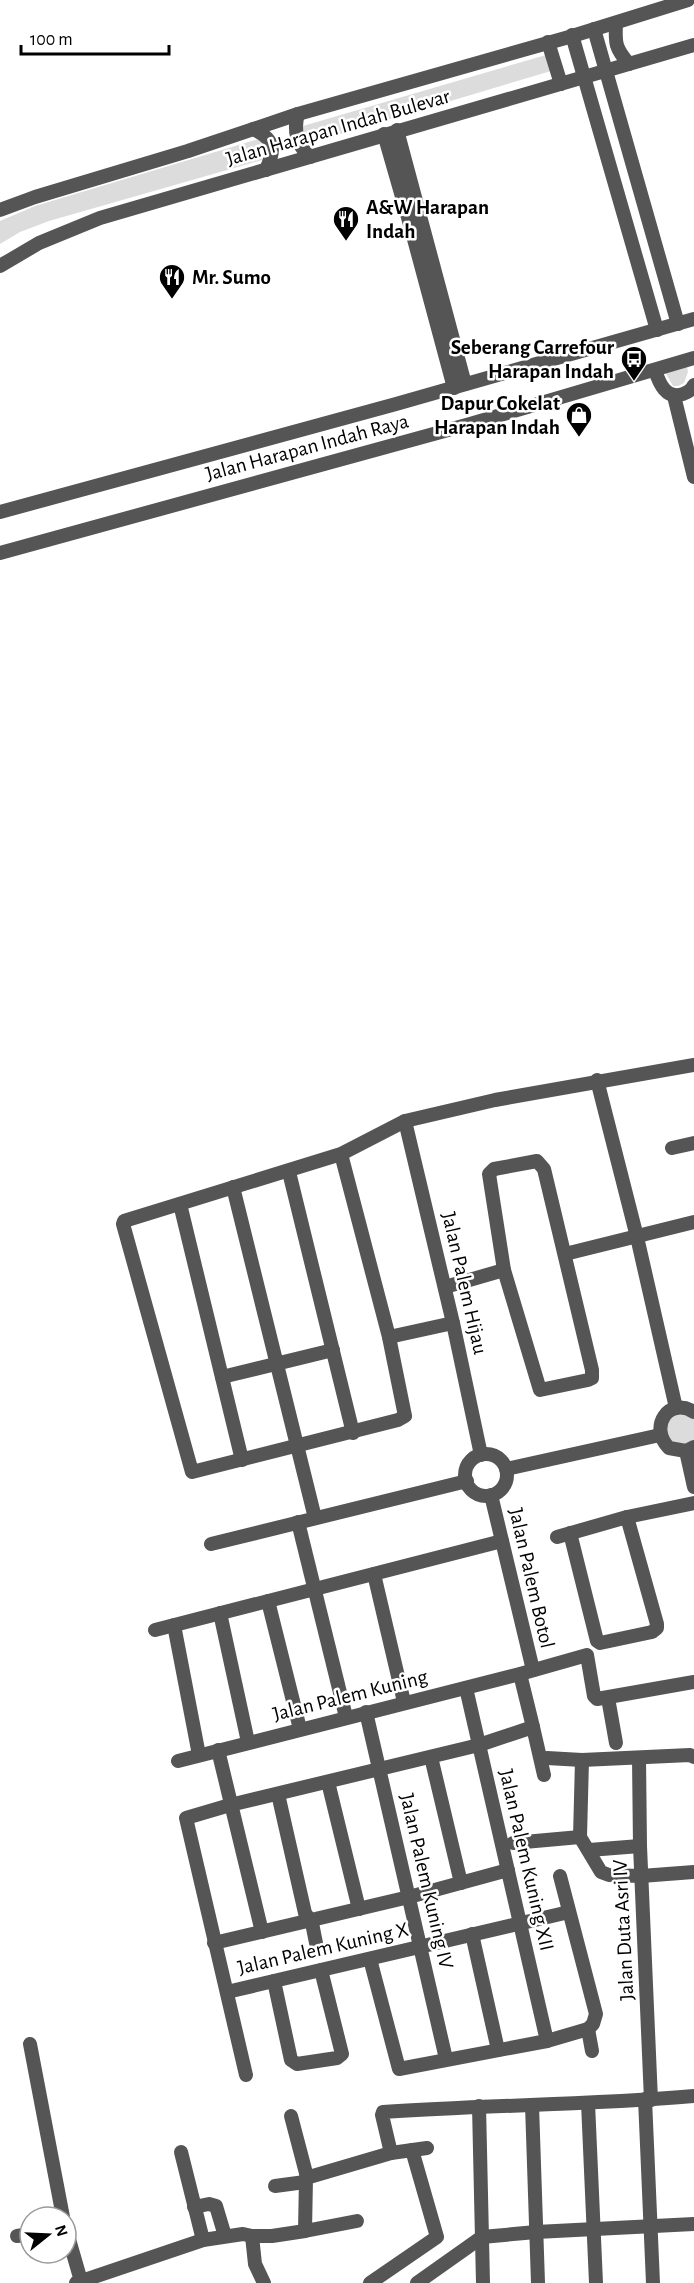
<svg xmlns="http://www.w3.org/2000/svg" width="694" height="2283" viewBox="0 0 694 2283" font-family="'Alegreya Sans',sans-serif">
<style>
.green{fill:#dcdcdc}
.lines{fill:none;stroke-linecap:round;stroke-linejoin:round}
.minor{stroke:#555;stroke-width:14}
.labels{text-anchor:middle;stroke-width:5;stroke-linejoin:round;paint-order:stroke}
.street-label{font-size:21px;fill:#000;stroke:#fff}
.poi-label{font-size:21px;font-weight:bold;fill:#000;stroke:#fff;text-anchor:start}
</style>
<rect width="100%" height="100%" fill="#fff"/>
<!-- green -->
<g class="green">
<polygon points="546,55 551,71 307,144 303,135 303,126"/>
<polygon points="262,138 266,155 262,160 49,221 20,232 0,244 0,221 35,206"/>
<polygon points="687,366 688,372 684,383 678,386 673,386 665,372"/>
<polygon points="668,1412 694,1412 694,1447 669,1448 663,1418"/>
</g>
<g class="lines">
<!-- minor -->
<g class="minor">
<path d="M616 23C615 43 615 48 629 64"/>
<polyline points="594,29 678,324"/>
<polyline points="572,35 657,330"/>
<polyline points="548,42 561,84"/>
<path d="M298 114C293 131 297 145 310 157"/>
<path d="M253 129C276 140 275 149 266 170"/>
<polyline points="397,130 465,384"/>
<polyline points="384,134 411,228 454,388"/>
<polyline points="0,210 35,197 188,151 298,114 569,37 688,0"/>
<polyline points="0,266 39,243 100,218 694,45"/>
<path d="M655 370C659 383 666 400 683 394 689 392 691 390 694 385"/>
<polyline points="674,396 694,477"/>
<polyline points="0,512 396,404 694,319"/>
<polyline points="0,553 470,424 694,358"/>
<polyline points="597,1080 637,1237 676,1408"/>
<polyline points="405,1121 453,1323 481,1455"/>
<polyline points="672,1148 694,1143"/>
<polyline points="341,1154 389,1337 405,1416 398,1420 192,1472 123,1224 124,1221 341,1154 405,1121 495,1100 694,1065"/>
<polygon points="537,1161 544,1169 592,1370 592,1378 588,1380 540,1390 504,1270 489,1174 494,1169"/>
<polyline points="289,1172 353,1433"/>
<polyline points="233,1187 315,1518"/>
<polyline points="180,1204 242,1460"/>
<polyline points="565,1254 694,1222"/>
<polyline points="445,1287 504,1270"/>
<polyline points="389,1337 453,1323"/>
<polyline points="222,1377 333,1350"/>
<path d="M694 1412C669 1396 648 1427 669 1448L686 1451 694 1447"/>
<polyline points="686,1451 694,1487"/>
<circle cx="486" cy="1475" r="21"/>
<polyline points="506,1469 660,1435"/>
<polyline points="491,1495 533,1670"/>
<polyline points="298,1522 346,1717"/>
<polyline points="570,1533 597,1641 600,1643 652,1632 657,1628 657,1624 627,1517"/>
<polyline points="557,1537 627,1517 694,1503"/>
<polyline points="211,1544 467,1481"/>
<polyline points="374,1574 404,1702"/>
<polyline points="268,1601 300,1729"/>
<polyline points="220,1613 248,1742"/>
<polyline points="174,1625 199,1755"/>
<polyline points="155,1630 502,1541"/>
<polyline points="466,1688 547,2041"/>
<polyline points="608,1698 616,1743"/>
<polyline points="366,1712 446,2059"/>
<polyline points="533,1727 544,1775"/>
<polyline points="218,1750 262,1932"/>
<polyline points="431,1757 461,1883"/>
<polyline points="547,1758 582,1760 690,1755 694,1757"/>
<polyline points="639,1758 640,1846 651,2100"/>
<polyline points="582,1760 580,1837 601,1872 609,1875 641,1876 694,1872"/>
<polyline points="178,1761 520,1674 587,1655 594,1696 597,1699 694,1682"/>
<polyline points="328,1782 359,1909"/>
<polyline points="278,1794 305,1913 312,1923 316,1943"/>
<polyline points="513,1843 580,1837"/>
<polyline points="589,1850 640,1846"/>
<polyline points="472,1934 498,2050"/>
<polyline points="214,1943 409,1897 508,1870"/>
<polyline points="370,1959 399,2069 547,2041 588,2029 593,2024 596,2014 560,1876"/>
<polyline points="274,1981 291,2060 297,2064 337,2058 342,2054 321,1970"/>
<polyline points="227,1992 569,1912"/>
<polyline points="588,2029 592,2051"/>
<polyline points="30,2044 63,2217"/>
<polyline points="246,2075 186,1818 230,1805 479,1745 533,1727 520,1674"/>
<polyline points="645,2099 653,2283"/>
<polyline points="588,2103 596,2283"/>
<polyline points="532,2105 538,2283"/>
<polyline points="479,2106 483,2283"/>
<polyline points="291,2116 307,2177"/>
<polyline points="181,2152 203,2240"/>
<path d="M391 2153 382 2115 383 2112C487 2105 591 2105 694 2096"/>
<polyline points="275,2186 305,2182"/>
<polyline points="194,2207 209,2204 216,2206 225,2236"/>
<polyline points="66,2229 81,2281"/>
<polyline points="305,2231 357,2221"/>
<polyline points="17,2236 30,2234"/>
<polyline points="252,2236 255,2264 264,2283"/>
<polyline points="76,2283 203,2240 243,2234 252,2236 272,2236 305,2231 306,2178 391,2153 427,2148"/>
<polyline points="370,2283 437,2237 412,2150"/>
<polyline points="417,2283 482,2237 536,2232 694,2224"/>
</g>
</g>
<!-- icons -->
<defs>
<g id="restaurant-pin" transform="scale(1.35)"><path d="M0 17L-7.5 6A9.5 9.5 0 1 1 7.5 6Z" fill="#000" stroke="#fff"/><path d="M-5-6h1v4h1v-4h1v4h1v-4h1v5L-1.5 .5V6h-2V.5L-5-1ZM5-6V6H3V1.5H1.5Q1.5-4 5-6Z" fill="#fff"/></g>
<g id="bus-pin" transform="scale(1.35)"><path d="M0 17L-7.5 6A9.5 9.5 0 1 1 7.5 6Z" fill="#000" stroke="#fff"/><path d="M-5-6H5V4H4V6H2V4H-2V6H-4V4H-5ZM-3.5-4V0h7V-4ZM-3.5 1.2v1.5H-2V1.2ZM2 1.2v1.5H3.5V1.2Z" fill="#fff"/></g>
<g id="shop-pin" transform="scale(1.35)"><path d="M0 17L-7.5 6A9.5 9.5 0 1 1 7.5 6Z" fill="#000" stroke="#fff"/><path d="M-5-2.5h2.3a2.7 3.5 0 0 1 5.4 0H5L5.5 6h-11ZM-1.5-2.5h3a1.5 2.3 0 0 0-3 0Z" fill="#fff"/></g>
</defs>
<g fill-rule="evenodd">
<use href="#restaurant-pin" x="346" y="219"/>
<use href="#restaurant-pin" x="172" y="277"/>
<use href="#bus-pin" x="634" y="359"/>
<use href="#shop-pin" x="579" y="415"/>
</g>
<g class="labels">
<!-- street labels -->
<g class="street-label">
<text transform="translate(338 127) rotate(-16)" y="7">Jalan Harapan Indah Bulevar</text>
<text transform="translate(307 447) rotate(-15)" y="7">Jalan Harapan Indah Raya</text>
<text transform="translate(465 1283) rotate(77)" y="7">Jalan Palem Hijau</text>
<text transform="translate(532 1578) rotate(77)" y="7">Jalan Palem Botol</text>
<text transform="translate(350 1695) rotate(-14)" y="7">Jalan Palem Kuning</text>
<text transform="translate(527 1860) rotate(77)" y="7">Jalan Palem Kuning XII</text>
<text transform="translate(427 1881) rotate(77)" y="7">Jalan Palem Kuning IV</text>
<text transform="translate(623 1930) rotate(-93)" y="7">Jalan Duta Asri IV</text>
<text transform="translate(323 1948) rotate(-13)" y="7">Jalan Palem Kuning X</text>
</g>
<!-- poi labels -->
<g class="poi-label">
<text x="366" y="214">A&amp;W Harapan<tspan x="366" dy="24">Indah</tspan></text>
<text x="192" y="284">Mr. Sumo</text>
<text x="614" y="354" text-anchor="end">Seberang Carrefour<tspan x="614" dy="24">Harapan Indah</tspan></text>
<text x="560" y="410" text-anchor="end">Dapur Cokelat<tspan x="560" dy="24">Harapan Indah</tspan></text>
</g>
</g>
<!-- north arrow -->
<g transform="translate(48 2235) rotate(72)"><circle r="28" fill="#ffffff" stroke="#999999" stroke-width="1.5"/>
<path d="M0-4.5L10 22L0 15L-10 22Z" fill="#000000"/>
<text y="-9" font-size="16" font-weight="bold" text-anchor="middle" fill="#000000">N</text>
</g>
<!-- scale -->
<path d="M21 45v9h148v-9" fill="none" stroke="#000000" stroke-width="3"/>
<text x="30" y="45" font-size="18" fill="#000000" stroke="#ffffff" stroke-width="4.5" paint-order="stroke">100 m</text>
</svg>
